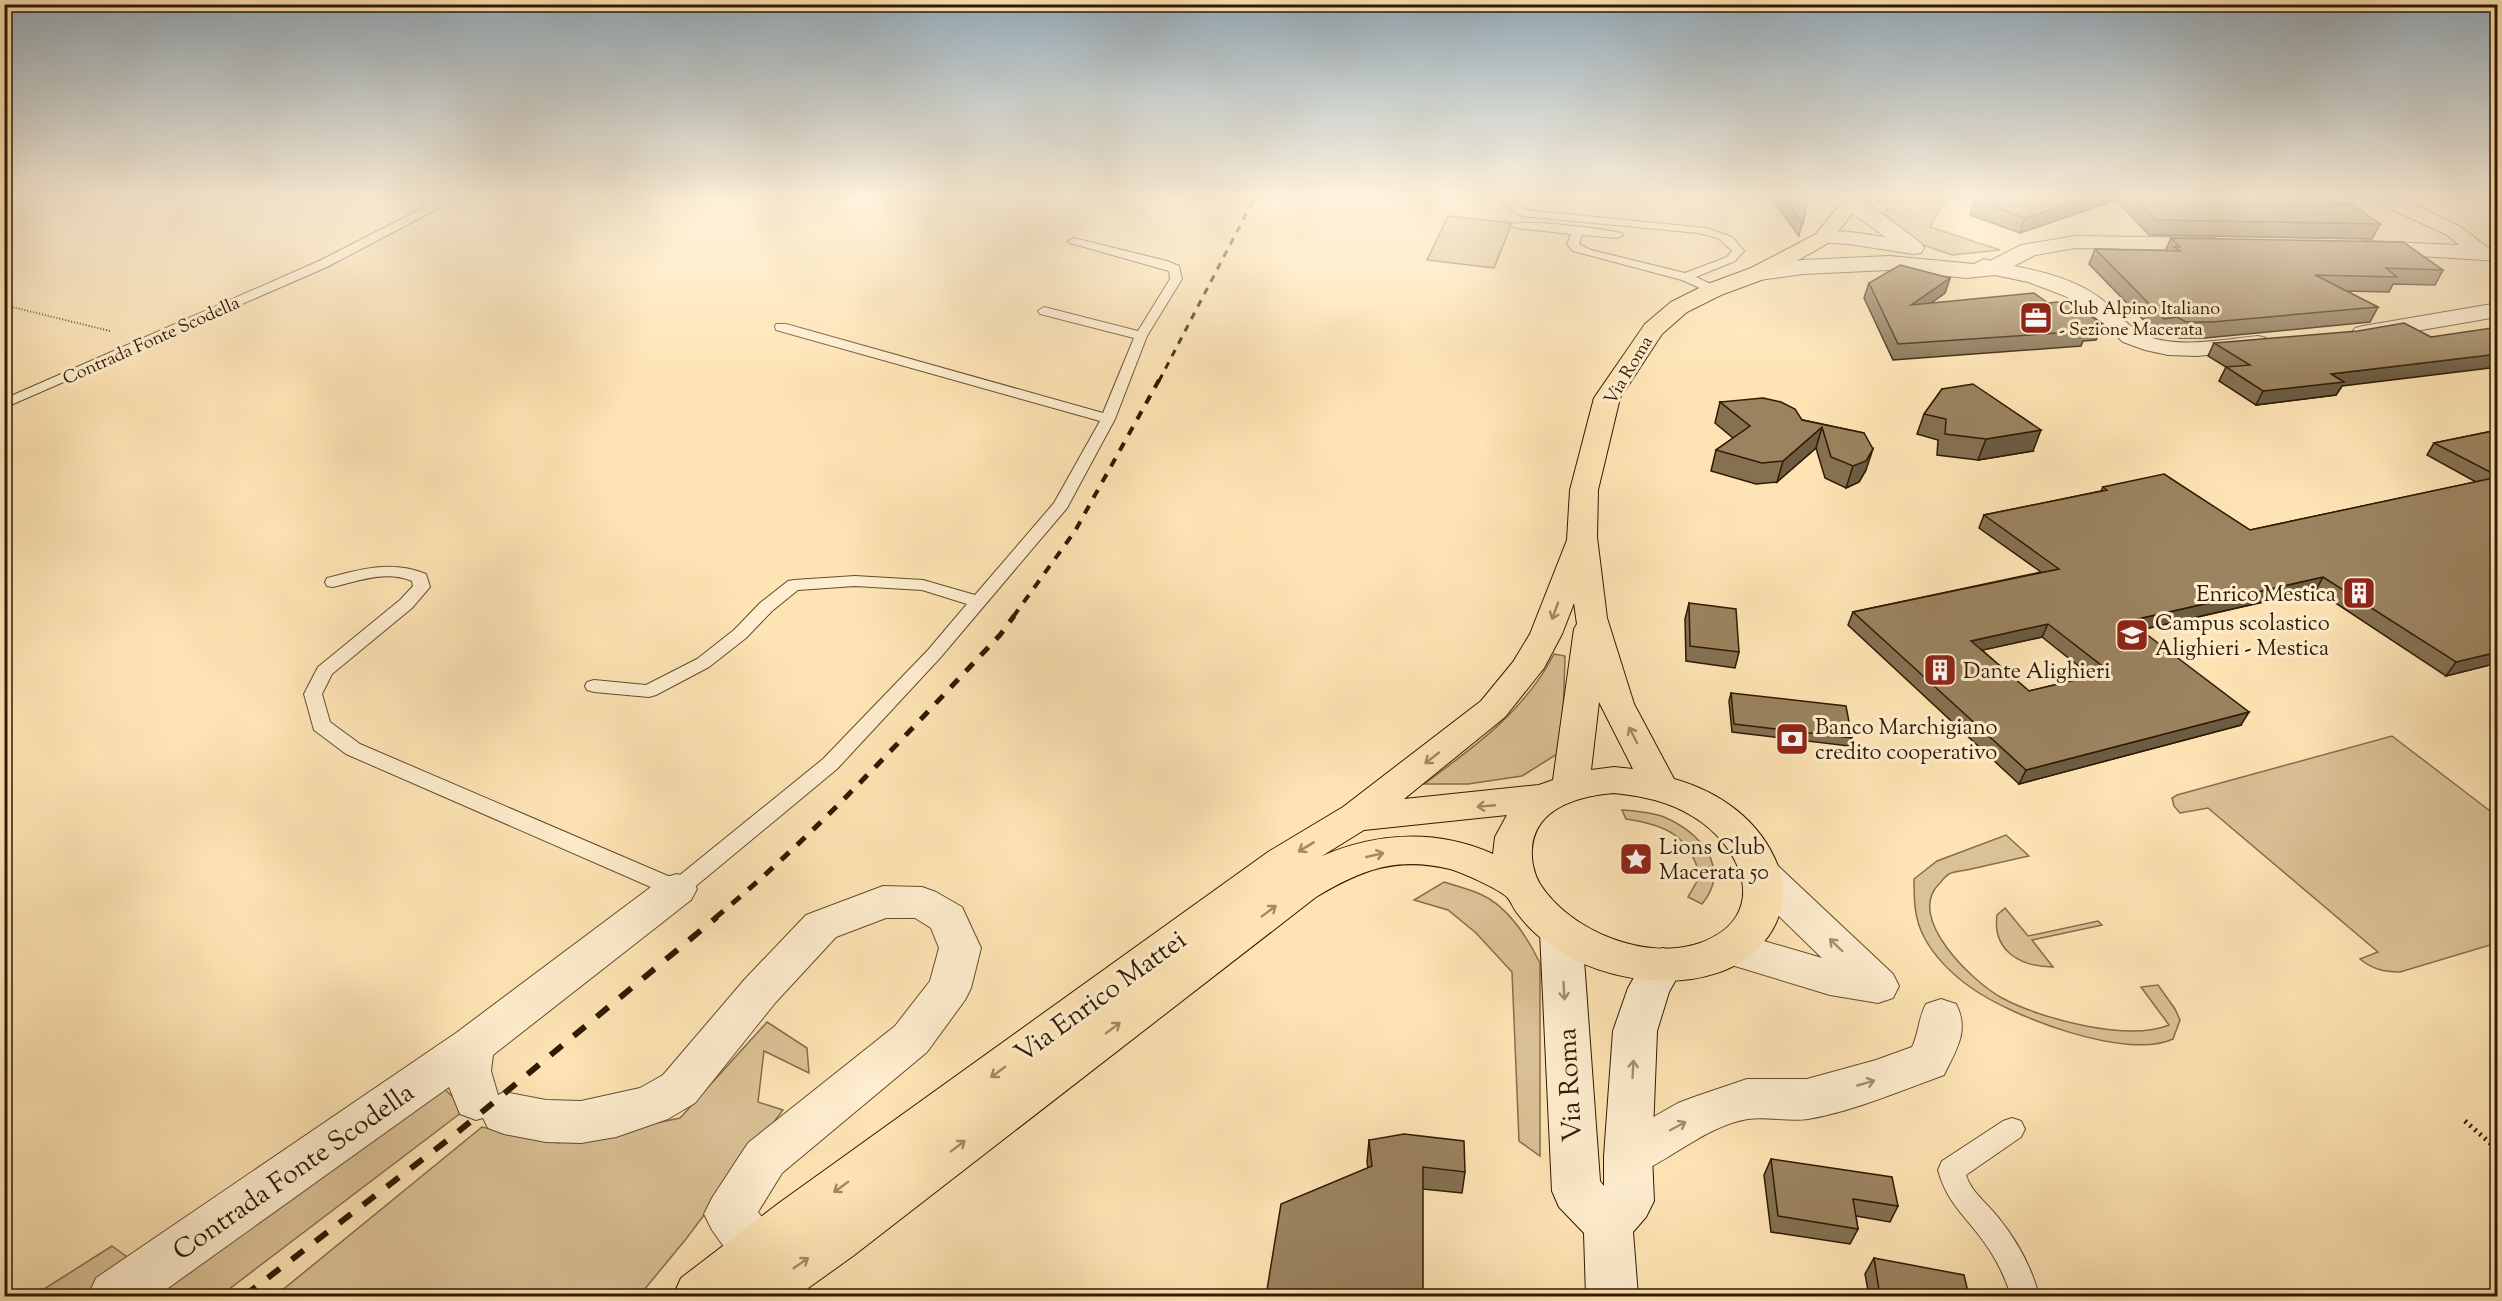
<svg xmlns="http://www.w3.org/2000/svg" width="2502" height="1301" viewBox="0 0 2502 1301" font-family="'Sorts Mill Goudy',serif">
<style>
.green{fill:#dbc296;stroke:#856e4c;stroke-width:1.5}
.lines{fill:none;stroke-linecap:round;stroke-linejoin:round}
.service-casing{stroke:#634c2e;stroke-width:2}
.minor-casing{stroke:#634c2e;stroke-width:2}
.secondary-casing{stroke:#2f1a02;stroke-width:2}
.primary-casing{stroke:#2f1a02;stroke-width:2}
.path-far1{stroke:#2f1a02;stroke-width:2;stroke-dasharray:1 2;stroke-linecap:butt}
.path{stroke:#2f1a02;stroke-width:5;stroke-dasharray:2 4.5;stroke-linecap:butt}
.service{fill:#feedce;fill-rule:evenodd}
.minor{fill:#feedce;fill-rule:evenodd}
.secondary{fill:#feedce;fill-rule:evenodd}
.primary{fill:#fee4b4;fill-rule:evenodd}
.rail-far3{stroke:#2f1a02;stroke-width:3;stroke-dasharray:7 7;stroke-linecap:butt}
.rail-far2{stroke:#2f1a02;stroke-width:4;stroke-dasharray:9 9;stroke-linecap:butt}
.rail-far1{stroke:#2f1a02;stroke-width:5;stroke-dasharray:11 11;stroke-linecap:butt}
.rail{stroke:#2f1a02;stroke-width:6;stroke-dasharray:15 15;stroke-linecap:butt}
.wall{fill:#857152;stroke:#2f1a02;stroke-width:1.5;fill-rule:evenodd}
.shaded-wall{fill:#6c5c42;stroke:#2f1a02;stroke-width:1.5}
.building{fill:#9b835f;stroke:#2f1a02;stroke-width:1.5;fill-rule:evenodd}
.oneway{stroke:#a18964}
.oneway2{stroke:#a18e72}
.labels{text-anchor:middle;stroke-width:6;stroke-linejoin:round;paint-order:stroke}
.far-poi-label{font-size:18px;fill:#2f1a02;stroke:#feedce;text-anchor:start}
.far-street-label{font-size:18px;fill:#2f1a02;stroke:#feedce}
.poi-label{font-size:22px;fill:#2f1a02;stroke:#feedce;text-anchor:start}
.near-street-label{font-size:27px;fill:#2f1a02;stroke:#feedce}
</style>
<rect width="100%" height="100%" fill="#fee4b4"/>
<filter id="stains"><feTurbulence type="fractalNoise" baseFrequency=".00333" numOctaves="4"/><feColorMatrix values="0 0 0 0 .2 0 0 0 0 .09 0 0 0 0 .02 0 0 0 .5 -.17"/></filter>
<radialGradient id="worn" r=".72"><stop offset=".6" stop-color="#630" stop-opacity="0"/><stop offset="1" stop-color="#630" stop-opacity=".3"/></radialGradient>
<!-- green -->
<g class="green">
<polygon points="1964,195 1943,202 1930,227 2000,250 1952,255 1914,242 1884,213 1888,209 1874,196"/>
<polygon points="1448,216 1512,223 1494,268 1427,260"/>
<path d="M1554 654 1565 656 1562 751 1522 776 1468 784H1424C1473 748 1525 711 1554 654Z"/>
<path d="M2392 736 2498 817 2497 943 2400 972C2384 972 2372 969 2360 959L2378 952 2208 808 2180 813 2174 806 2172 798 2177 795Z"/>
<path d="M1622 810C1636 811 1651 812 1664 817 1700 832 1732 868 1702 904L1688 897 1700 876C1689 835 1666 825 1626 819Z"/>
<path d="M2006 835 2029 856C2009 860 1990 865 1971 869 1964 871 1954 871 1949 874 1945 876 1942 881 1939 884 1905 918 1973 982 2002 998 2041 1019 2128 1042 2169 1025L2141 987 2158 985 2175 1009 2180 1020 2173 1039C2126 1061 2010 1016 1970 987 1952 974 1934 956 1924 937 1914 918 1914 899 1914 879L1937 861Z"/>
<path d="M1444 882C1456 886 1469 889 1480 894 1507 905 1528 938 1540 963V1156L1519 1141 1512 972 1476 933 1448 910 1414 900Z"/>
<path d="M2005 908 2028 936 2098 921 2102 925 2032 940 2053 967C2021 967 1992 951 1997 915Z"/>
<polygon points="767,1022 807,1048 809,1073 764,1051 758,1102 783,1110 686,1239 639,1296 275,1296 482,1127 558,1143 680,1118"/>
<polygon points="442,1087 466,1109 220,1296 128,1296 414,1097"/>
<polygon points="112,1246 137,1264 91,1296 33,1296"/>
</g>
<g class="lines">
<!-- service casing -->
<g class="service-casing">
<g id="service">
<polygon points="448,195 464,195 327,267 4,408 4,399 319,261"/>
<path d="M1499 195H1509L1513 202 1525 210 1706 228 1732 237 1744 251 1735 261 1696 277 1717 287 1719 290 1713 294 1682 280 1573 251 1567 244 1571 234 1516 228 1510 225C1519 218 1606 229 1621 233L1623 235 1617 238 1582 235 1579 244 1591 250 1685 273 1727 257 1732 251 1718 238 1698 233 1522 216 1505 206Z"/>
<path d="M1074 238 1167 261 1179 266 1182 279 1147 336 1115 419 1067 508 940 658 837 769 685 895 677 897 669 895 346 754 314 730 304 694 318 667 400 600 413 586 412 581C385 570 359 581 333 587L327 586 325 582 327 578C361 569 392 560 426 574L430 587 412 608 332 674 322 694 330 722 360 744 675 879 823 759 928 650 967 604 922 590 855 586 798 590 772 611 746 638 709 667 656 695 649 697 594 692 587 690 585 686 587 682 594 680 646 685 697 659 734 630 760 603 788 581 794 580 855 576 923 580 975 595 1054 503 1100 421 776 330 775 327 776 324H786L1103 413 1134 338 1040 314 1038 311 1044 307 1138 331 1170 279 1169 271 1070 243 1068 241Z"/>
<path d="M2012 1118 2021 1121 2025 1129 2021 1137 1966 1175C1971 1192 1987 1203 1997 1216 2016 1239 2032 1268 2039 1296H2011C2004 1273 1993 1253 1978 1234 1960 1211 1946 1199 1938 1170L1942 1161 2003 1121Z"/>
</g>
</g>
<!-- minor casing -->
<g class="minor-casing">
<g id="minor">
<polygon points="2367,195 2393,195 2461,227 2488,248 2498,249 2498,261 2358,252 2355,247 2358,242 2366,241 2459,245 2447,235 2370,199"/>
<path d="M1851 197 1874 208 1921 243 1924 248 1921 253 1913 254 1849 244 1816 242 1813 238 1816 234C1838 228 1862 234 1885 237L1844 207 1841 203 1844 199Z"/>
<path d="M2075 236 2213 238 2220 240 2224 244 2220 248 2213 250 2075 248 2035 255 2014 266C2044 272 2076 280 2100 298 2116 310 2128 328 2147 336 2180 349 2224 339 2258 336L2266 338 2270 343 2266 348 2198 356 2168 355 2145 350 2123 342 2084 307 2065 296 2028 282 1995 275 1966 278 1889 270 1803 274 1759 280 1751 278 1748 273 1751 268 1803 260 1889 256 1974 264 1984 259 1990 261 2021 245Z"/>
<polygon points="2498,303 2497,317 2363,340 2355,338 2351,333 2355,328 2363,326"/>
<polygon points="1763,861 1777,865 1893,974 1899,986 1893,998 1878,1003 1830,995 1715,960 1709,948 1715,936 1730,931 1822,958 1749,887 1743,876 1749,865"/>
<polygon points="677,874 691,878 697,889 691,900 493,1055 491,1071 498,1095 504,1092 546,1100 581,1101 640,1088 663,1075 745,979 806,915 883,886 922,887 936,892 962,907 981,948 971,988 965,1000 927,1052 782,1173 758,1212 775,1234 782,1251 775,1268 757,1275 739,1268 712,1230 704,1214 712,1198 748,1143 895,1026 930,981 939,948 931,928 915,918 886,918 836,937 775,1003 695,1103 668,1119 616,1137 581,1143 546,1142 504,1134 488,1128 483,1118 476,1120 460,1114 449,1087 157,1296 88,1296 96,1278 456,1033 663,878"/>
<path d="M1941 999 1956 1004C1970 1031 1956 1050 1944 1075 1900 1091 1854 1111 1808 1119 1788 1122 1767 1116 1748 1119 1707 1125 1667 1163 1628 1178L1611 1171 1604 1156 1611 1141 1678 1103 1694 1097 1747 1079H1807L1876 1060 1912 1047C1919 1033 1918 1019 1926 1004Z"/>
</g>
</g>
<!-- secondary casing -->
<g class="secondary-casing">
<polygon id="secondary" points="1561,916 1576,921 1582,932 1600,1181 1604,1186 1604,1156 1613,1031 1628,988 1648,953 1663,948 1678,953 1684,965 1669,992 1657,1031 1652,1156 1654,1201 1646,1217 1633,1232 1638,1296 1586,1296 1584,1233 1559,1207 1552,1191 1540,932 1546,921"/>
</g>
<!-- primary casing -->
<g class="primary-casing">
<path id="primary" d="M1841 195H1861V203L1830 242 1767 278 1721 295 1687 312 1662 334 1620 398 1598 490 1597 537 1607 618 1634 704 1674 779C1720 792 1760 820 1778 866 1788 893 1782 921 1763 943 1714 1000 1604 986 1549 944 1536 935 1526 925 1517 913 1513 908 1511 901 1507 897 1499 889 1461 872 1450 869 1396 856 1361 870 1316 897L853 1256 797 1296H673L681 1278 779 1203 1268 852 1343 807 1481 701 1513 662 1530 634 1567 540 1570 490 1594 398 1645 324 1671 302 1705 285 1751 268 1816 234 1841 203ZM1574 603 1577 624 1574 629 1553 780 1539 785 1404 799 1505 717 1544 668 1562 634ZM1599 702 1600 704 1633 769 1614 767 1591 770ZM1614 793C1642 796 1668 801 1692 816 1743 846 1772 917 1700 943 1646 962 1570 931 1540 884 1534 874 1531 860 1532 849 1535 807 1580 796 1614 793ZM1507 815 1495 837 1493 854C1438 829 1377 832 1322 856L1364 830Z"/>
</g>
<!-- path-far1 -->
<polyline class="path-far1" points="4,305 110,331"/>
<!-- path -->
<polyline class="path" points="2465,1121 2498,1150"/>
<!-- service -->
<use href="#service" class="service"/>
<!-- minor -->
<use href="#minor" class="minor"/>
<!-- secondary -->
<use href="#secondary" class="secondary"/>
<!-- primary -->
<use href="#primary" class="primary"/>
<!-- rail-far3 -->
<polyline class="rail-far3" points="1159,381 1256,195"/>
<!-- rail-far2 -->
<polyline class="rail-far2" points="1013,617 1075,531 1159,380"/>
<!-- rail-far1 -->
<path class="rail-far1" d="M715 918C818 833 908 732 1000 635L1014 616"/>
<!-- rail -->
<polyline class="rail" points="244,1296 453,1136 717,917"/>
</g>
<!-- wall -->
<g class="wall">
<polygon points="1769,195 1808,195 1799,236"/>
<polygon points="1990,195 2332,195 2334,203 2380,224 2372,239 2149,235 2116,200 2020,233 1970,215 1975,200"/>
<polygon points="2171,238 2443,270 2435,285 2393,284 2389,292 2346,291 2378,307 2370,322 2205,338 2179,338 2171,333 2157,334 2089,264 2095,249 2165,251"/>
<polygon points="1950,278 1945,293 1931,303 2048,303 2103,324 2096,340 2083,341 2081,346 1893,360 1864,298 1869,283"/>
<polygon points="2214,343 2342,386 2336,395 2256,405 2219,381 2226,367 2208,356"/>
<polygon points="1942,389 2033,451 1978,460 1937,455 1938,440 1917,434 1924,414"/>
<polygon points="1720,402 1864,433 1866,470 1859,482 1846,488 1825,478 1816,448 1777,482 1756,484 1711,471 1716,450 1733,438 1715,423"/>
<path d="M2498 430V663L2446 676 2316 590 2141 630 2241 725 2019 784 1848 625 1853 612 2041 572 1979 528 1984 515 2101 491 2103 487 2250 530 2476 482 2427 455 2434 443ZM2042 637 2091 676 2029 691 1982 650Z"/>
<polygon points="1689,603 1739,652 1735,668 1686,661 1685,619"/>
<polygon points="1731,693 1852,738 1849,746 1732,732 1729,701"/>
<polygon points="1369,1140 1465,1172 1462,1193 1423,1189 1368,1168 1367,1162"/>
<polygon points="1771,1159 1898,1206 1890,1222 1856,1216 1858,1229 1850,1244 1771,1232 1764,1175"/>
<polygon points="1874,1258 1969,1296 1869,1296 1865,1274"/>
</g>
<!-- shaded-wall -->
<g class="shaded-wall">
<polygon points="2094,195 2118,195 2116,200 2020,233 2025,218"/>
<polygon points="1950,278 1945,293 1906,321 1911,305"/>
<polygon points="2498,354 2498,367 2342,386 2336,395 2256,405 2263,391 2331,374"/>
<polygon points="1822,427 1816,448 1777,482 1783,461"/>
<polygon points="2041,430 2033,451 1978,460 1986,439"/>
<polygon points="1873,449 1866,470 1859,482 1846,488 1853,466"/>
<polygon points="2323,577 2316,590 2122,634 2129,621"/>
<polygon points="2048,624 2042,637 1965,654 1971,641"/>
<polygon points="2498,652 2498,663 2446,676 2456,662"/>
<polygon points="2249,712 2241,725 2019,784 2026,770"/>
</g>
<!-- building -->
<g class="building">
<polygon points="1781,195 1808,195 1803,224"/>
<polygon points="1990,195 2094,195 2025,218 1975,200"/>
<polygon points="2131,195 2332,195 2334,203 2352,204 2380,224 2155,220"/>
<polygon points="2171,238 2403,242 2443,270 2386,268 2397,277 2315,275 2378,307 2212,322 2186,322 2177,317 2164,319 2095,249 2180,251 2174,247 2180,247"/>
<polygon points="1900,265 1950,278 1911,305 2034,293 2048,303 2068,301 2103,324 2081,326 2087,331 1898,344 1869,283"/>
<polygon points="2404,323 2431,337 2498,327 2498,354 2331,374 2344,382 2263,391 2226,367 2250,365 2214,343 2358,331"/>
<polygon points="1973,384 2041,430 1986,439 1945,434 1946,419 1924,414 1942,389"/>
<polygon points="1763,398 1781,402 1795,409 1802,420 1864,433 1873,449 1866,461 1853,466 1831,457 1822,427 1783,461 1762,463 1716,450 1750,426 1720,402"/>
<polygon points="2498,430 2498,476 2434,443"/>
<path d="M2164 474 2250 530 2498 477V652L2456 662 2323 577 2129 621 2249 712 2026 770 1853 612 2059 569 1984 515 2107 490 2103 487ZM2048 624 2110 672 2029 691 1971 641Z"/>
<polygon points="1689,603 1736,609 1739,652 1690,646"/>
<polygon points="1731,693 1846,706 1852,738 1734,724"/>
<polygon points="1404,1134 1464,1141 1465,1172 1423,1167 1423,1296 1266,1296 1281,1204 1372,1166 1369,1140"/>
<polygon points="1771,1159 1892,1177 1898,1206 1853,1199 1858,1229 1778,1216"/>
<polygon points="1874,1258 1964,1275 1969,1296 1880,1296"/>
</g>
<!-- one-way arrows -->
<defs><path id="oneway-shaft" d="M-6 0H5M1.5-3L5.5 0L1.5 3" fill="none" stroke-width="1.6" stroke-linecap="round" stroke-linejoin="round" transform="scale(1.5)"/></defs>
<g class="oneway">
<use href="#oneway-shaft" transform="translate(1555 611) rotate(110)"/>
<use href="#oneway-shaft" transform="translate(1633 735) rotate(-117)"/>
<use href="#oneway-shaft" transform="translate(1432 758) rotate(142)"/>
<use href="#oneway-shaft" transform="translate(1486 806) rotate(175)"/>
<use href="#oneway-shaft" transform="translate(1306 847) rotate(149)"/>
<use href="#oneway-shaft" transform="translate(1375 855) rotate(-13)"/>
<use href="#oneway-shaft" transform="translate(1269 911) rotate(-37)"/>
<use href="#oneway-shaft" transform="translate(1113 1028) rotate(-37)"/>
<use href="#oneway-shaft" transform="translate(998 1072) rotate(144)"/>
<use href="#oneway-shaft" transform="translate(958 1146) rotate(-37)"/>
<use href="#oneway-shaft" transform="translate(841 1187) rotate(144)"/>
<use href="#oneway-shaft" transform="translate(801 1263) rotate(-35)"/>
</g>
<g class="oneway2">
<use href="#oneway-shaft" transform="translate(1836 945) rotate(-136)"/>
<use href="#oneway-shaft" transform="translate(1564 991) rotate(87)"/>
<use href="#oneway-shaft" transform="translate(1633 1069) rotate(-87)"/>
<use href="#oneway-shaft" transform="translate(1866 1083) rotate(-16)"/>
<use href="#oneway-shaft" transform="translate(1678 1126) rotate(-28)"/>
</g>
<!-- sky -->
<linearGradient id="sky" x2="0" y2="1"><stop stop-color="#95acbb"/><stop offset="0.52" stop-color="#fff3dd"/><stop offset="1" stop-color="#fff3dd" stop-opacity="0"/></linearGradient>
<rect width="2502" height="377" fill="url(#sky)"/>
<!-- icons -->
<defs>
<g id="office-square" transform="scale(1.725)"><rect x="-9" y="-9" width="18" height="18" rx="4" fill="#8f2418" stroke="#feedce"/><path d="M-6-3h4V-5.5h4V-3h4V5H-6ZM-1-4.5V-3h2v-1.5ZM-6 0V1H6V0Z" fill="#fff"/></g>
<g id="building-square" transform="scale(1.725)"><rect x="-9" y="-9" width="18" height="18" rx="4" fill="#8f2418" stroke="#feedce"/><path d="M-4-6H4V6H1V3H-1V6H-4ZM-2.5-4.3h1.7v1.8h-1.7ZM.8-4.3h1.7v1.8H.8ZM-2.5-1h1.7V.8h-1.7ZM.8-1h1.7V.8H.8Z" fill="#fff"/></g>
<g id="school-square" transform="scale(1.725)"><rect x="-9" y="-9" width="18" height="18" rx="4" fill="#8f2418" stroke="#feedce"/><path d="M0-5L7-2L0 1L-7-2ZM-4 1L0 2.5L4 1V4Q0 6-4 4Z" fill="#fff"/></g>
<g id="bank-square" transform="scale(1.725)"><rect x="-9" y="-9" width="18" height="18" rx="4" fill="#8f2418" stroke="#feedce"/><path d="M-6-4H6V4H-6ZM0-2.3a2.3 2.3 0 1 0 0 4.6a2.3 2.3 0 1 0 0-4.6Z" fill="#fff"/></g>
<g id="sight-square" transform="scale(1.725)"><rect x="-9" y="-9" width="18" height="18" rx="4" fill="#8f2418" stroke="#feedce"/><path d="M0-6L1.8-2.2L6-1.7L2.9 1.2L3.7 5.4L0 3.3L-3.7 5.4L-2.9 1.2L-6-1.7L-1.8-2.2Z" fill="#fff"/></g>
</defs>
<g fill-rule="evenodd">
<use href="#office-square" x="2036" y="318"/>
<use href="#building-square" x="2359" y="593"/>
<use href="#school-square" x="2132" y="635"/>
<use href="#building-square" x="1940" y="670"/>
<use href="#bank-square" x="1792" y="739"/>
<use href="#sight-square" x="1636" y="859"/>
</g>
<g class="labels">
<!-- far-poi labels -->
<g class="far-poi-label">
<text x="2059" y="314">Club Alpino Italiano<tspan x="2059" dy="21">- Sezione Macerata</tspan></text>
</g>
<!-- far-street labels -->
<g class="far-street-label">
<text transform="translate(151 340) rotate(-24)" y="6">Contrada Fonte Scodella</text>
<text transform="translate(1628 370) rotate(-59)" y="6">Via Roma</text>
</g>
<!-- poi labels -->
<g class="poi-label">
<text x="2336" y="601" text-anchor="end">Enrico Mestica</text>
<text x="2155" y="630">Campus scolastico<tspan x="2155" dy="25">Alighieri - Mestica</tspan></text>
<text x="1963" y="678">Dante Alighieri</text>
<text x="1815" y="734">Banco Marchigiano<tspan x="1815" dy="25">credito cooperativo</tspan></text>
<text x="1659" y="854">Lions Club<tspan x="1659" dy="25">Macerata 50</tspan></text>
</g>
<!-- near-street labels -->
<g class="near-street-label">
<text transform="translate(1100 996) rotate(-36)" y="9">Via Enrico Mattei</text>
<text transform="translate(1569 1085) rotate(-93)" y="9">Via Roma</text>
<text transform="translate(293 1171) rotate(-35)" y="9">Contrada Fonte Scodella</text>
</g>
</g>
<!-- margin -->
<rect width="2502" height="1301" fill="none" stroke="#fee4b4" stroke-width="24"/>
<rect x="6" y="6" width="2490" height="1289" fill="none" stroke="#2f1a02" stroke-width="3"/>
<rect x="12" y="12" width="2478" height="1277" fill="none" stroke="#2f1a02" stroke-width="1.5"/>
<rect width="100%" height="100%" filter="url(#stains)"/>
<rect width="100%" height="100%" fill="url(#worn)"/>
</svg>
